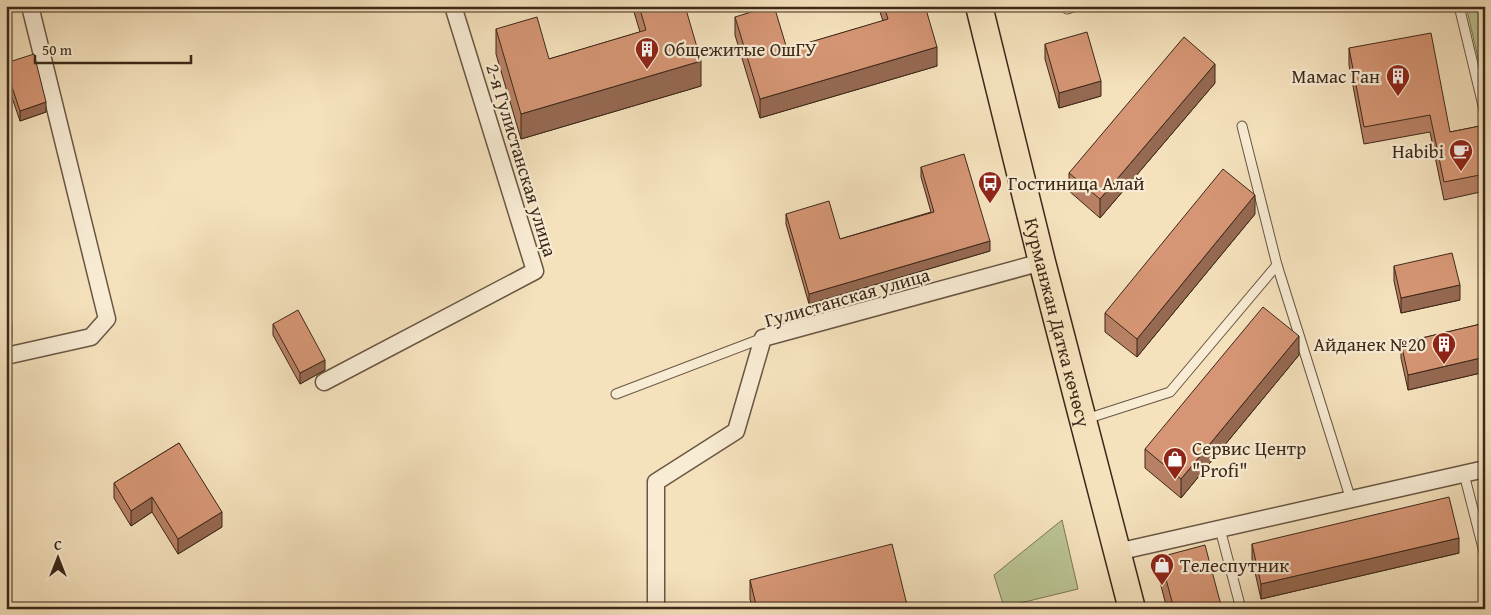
<svg xmlns="http://www.w3.org/2000/svg" width="1491" height="615" viewBox="0 0 1491 615" font-family="'Gentium Book Plus',serif">
<style>
.green{fill:#bac392;stroke:#7b7656}
.lines{fill:none;stroke-linecap:round;stroke-linejoin:round}
.lane-casing{stroke:#6a5642;stroke-width:11}
.street-casing{stroke:#6a5642;stroke-width:19}
.primary-casing{stroke:#3c2819;stroke-width:29}
.lane{stroke:#f8ecd4;stroke-width:9}
.street{stroke:#f8ecd4;stroke-width:16}
.primary{stroke:#f5e2bd;stroke-width:26}
.wall{fill:#b88165;stroke:#3c2819}
.shaded-wall{fill:#966952;stroke:#3c2819}
.building{fill:#d69675;stroke:#3c2819}
.labels{text-anchor:middle;stroke-width:4.5;stroke-linejoin:round;paint-order:stroke}
.poi-label{font-size:19px;fill:#3c2819;stroke:#f8ecd4;text-anchor:start}
.street-label{font-size:19px;fill:#3c2819;stroke:#f8ecd4}
</style>
<rect width="100%" height="100%" fill="#f5e2bd"/>
<filter id="stains"><feTurbulence type="fractalNoise" baseFrequency=".004" numOctaves="4"/><feColorMatrix values="0 0 0 0 .2 0 0 0 0 .09 0 0 0 0 .02 0 0 0 .5 -.17"/></filter>
<radialGradient id="worn" r=".72"><stop offset=".6" stop-color="#630" stop-opacity="0"/><stop offset="1" stop-color="#630" stop-opacity=".3"/></radialGradient>
<!-- green -->
<g class="green">
<polygon points="1466,6 1485,6 1485,88"/>
<polygon points="1062,520 1078,589 1004,607 994,575"/>
</g>
<g class="lines">
<!-- lane casing -->
<g class="lane-casing">
<g id="lane">
<polyline points="1459,6 1485,114"/>
<polyline points="1067,9 1077,6"/>
<polyline points="1242,126 1277,265 1351,500"/>
<polyline points="616,394 763,338"/>
<polyline points="1086,419 1170,392 1277,265"/>
<polyline points="1464,474 1485,556"/>
<polyline points="1220,529 1241,609"/>
</g>
</g>
<!-- street casing -->
<g class="street-casing">
<g id="street">
<polyline points="6,356 91,337 107,319 30,6"/>
<polyline points="324,382 535,271 453,6"/>
<polyline points="1117,552 1485,469"/>
<polyline points="656,609 656,482 736,431 763,338 1042,262"/>
</g>
</g>
<!-- primary casing -->
<g class="primary-casing">
<g id="primary">
<path id="s1" d="M979 6 1042 262 1132 609"/>
</g>
</g>
<!-- lane -->
<use href="#lane" class="lane"/>
<!-- street -->
<use href="#street" class="street"/>
<!-- primary -->
<use href="#primary" class="primary"/>
</g>
<!-- wall -->
<g class="wall">
<polygon points="634,6 685,6 701,86 521,139 496,54 496,29 549,59 640,32 634,12"/>
<polygon points="878,6 925,6 937,66 760,118 735,35 735,17 787,49 883,21"/>
<polygon points="1045,44 1101,96 1059,108 1045,59"/>
<polygon points="1349,48 1450,132 1485,125 1485,191 1444,200 1430,132 1364,144 1349,65"/>
<polygon points="6,63 46,112 20,121 6,80"/>
<polygon points="1215,83 1100,218 1069,191 1069,173"/>
<polygon points="921,167 990,251 809,304 786,224 786,214 840,239 931,212 921,177"/>
<polygon points="1255,214 1137,357 1105,332 1105,313"/>
<polygon points="1394,266 1460,300 1401,313 1394,281"/>
<polygon points="1485,323 1485,372 1408,390 1401,358 1401,343"/>
<polygon points="273,324 325,370 300,384 273,335"/>
<polygon points="1299,355 1181,498 1145,468 1145,449"/>
<polygon points="179,443 222,527 178,554 152,512 131,526 114,498 114,483"/>
<polygon points="1252,544 1459,553 1261,599 1252,559"/>
<polygon points="1160,557 1222,609 1167,609 1160,582"/>
<polygon points="750,580 908,609 753,609 750,599"/>
</g>
<!-- shaded-wall -->
<g class="shaded-wall">
<polygon points="937,47 937,66 760,118 760,99"/>
<polygon points="701,61 701,86 521,139 521,114"/>
<polygon points="1215,64 1215,83 1100,218 1100,199"/>
<polygon points="1101,81 1101,96 1059,108 1059,93"/>
<polygon points="46,102 46,112 20,121 20,111"/>
<polygon points="1255,195 1255,214 1137,357 1137,339"/>
<polygon points="990,241 990,251 809,304 809,294"/>
<polygon points="1460,285 1460,300 1401,313 1401,298"/>
<polygon points="12,324 12,339 6,340 6,325"/>
<polygon points="1299,336 1299,355 1181,498 1181,479"/>
<polygon points="1485,357 1485,372 1408,390 1408,375"/>
<polygon points="325,360 325,370 300,384 300,373"/>
<polygon points="152,497 152,512 131,526 131,511"/>
<polygon points="222,512 222,527 178,554 178,539"/>
<polygon points="1459,538 1459,553 1261,599 1261,584"/>
</g>
<!-- building -->
<g class="building">
<polygon points="639,6 685,6 701,61 521,114 496,29 537,17 549,59 646,30"/>
<polygon points="771,6 774,6 787,49 888,19 884,6 925,6 937,47 760,99 735,17"/>
<polygon points="1087,32 1101,81 1059,93 1045,44"/>
<polygon points="1431,33 1450,132 1485,125 1485,174 1444,182 1430,115 1364,127 1349,48"/>
<polygon points="1184,37 1215,64 1100,199 1069,173"/>
<polygon points="34,54 46,102 20,111 6,69 6,63"/>
<polygon points="964,154 990,241 809,294 786,214 829,201 840,239 934,212 921,167"/>
<polygon points="1223,169 1255,195 1137,339 1105,313"/>
<polygon points="1452,253 1460,285 1401,298 1394,266"/>
<polygon points="6,303 12,324 6,325"/>
<polygon points="1263,307 1299,336 1181,479 1145,449"/>
<polygon points="298,310 325,360 300,373 273,324"/>
<polygon points="1485,323 1485,357 1408,375 1401,343"/>
<polygon points="179,443 222,512 178,539 152,497 131,511 114,483"/>
<polygon points="1449,497 1459,538 1261,584 1252,544"/>
<polygon points="892,544 908,609 757,609 750,580"/>
<polygon points="1205,545 1222,609 1174,609 1160,557"/>
</g>
<!-- icons -->
<defs>
<g id="building-pin" transform="scale(1.25)"><path d="M0 17L-7.5 6A9.5 9.5 0 1 1 7.5 6Z" fill="#8f2418" stroke="#f8ecd4"/><path d="M-4-6H4V6H1V3H-1V6H-4ZM-2.5-4.3h1.7v1.8h-1.7ZM.8-4.3h1.7v1.8H.8ZM-2.5-1h1.7V.8h-1.7ZM.8-1h1.7V.8H.8Z" fill="#fff"/></g>
<g id="cafe-pin" transform="scale(1.25)"><path d="M0 17L-7.5 6A9.5 9.5 0 1 1 7.5 6Z" fill="#8f2418" stroke="#f8ecd4"/><path d="M-5.5-4.5H6V0H3Q3 3.5 0 3.5H-2.5Q-5.5 3.5-5.5 0ZM3-3.2v2h1.7v-2ZM-6 4.5H4V6H-6Z" fill="#fff"/></g>
<g id="bus-pin" transform="scale(1.25)"><path d="M0 17L-7.5 6A9.5 9.5 0 1 1 7.5 6Z" fill="#8f2418" stroke="#f8ecd4"/><path d="M-5-6H5V4H4V6H2V4H-2V6H-4V4H-5ZM-3.5-4V0h7V-4ZM-3.5 1.2v1.5H-2V1.2ZM2 1.2v1.5H3.5V1.2Z" fill="#fff"/></g>
<g id="shop-pin" transform="scale(1.25)"><path d="M0 17L-7.5 6A9.5 9.5 0 1 1 7.5 6Z" fill="#8f2418" stroke="#f8ecd4"/><path d="M-5-2.5h2.3a2.7 3.5 0 0 1 5.4 0H5L5.5 6h-11ZM-1.5-2.5h3a1.5 2.3 0 0 0-3 0Z" fill="#fff"/></g>
</defs>
<g fill-rule="evenodd">
<use href="#building-pin" x="647" y="49"/>
<use href="#building-pin" x="1398" y="76"/>
<use href="#cafe-pin" x="1461" y="151"/>
<use href="#bus-pin" x="990" y="183"/>
<use href="#building-pin" x="1444" y="344"/>
<use href="#shop-pin" x="1175" y="459"/>
<use href="#shop-pin" x="1162" y="565"/>
</g>
<g class="labels">
<!-- poi labels -->
<g class="poi-label">
<text x="664" y="56">Общежитые ОшГУ</text>
<text x="1380" y="83" text-anchor="end">Мамас Ган</text>
<text x="1444" y="158" text-anchor="end">Habibi</text>
<text x="1008" y="190">Гостиница Алай</text>
<text x="1426" y="351" text-anchor="end">Айданек №20</text>
<text x="1192" y="455">Сервис Центр<tspan x="1192" dy="22">"Profi"</tspan></text>
<text x="1180" y="572">Телеспутник</text>
</g>
<!-- street labels -->
<g class="street-label">
<text transform="translate(522 160) rotate(73)" y="7">2-я Гулистанская улица</text>
<text transform="translate(847 297) rotate(-16)" y="7">Гулистанская улица</text>
<text dy="7" stroke="none"><textPath href="#s1" startOffset="326">Курманжан Датка көчөсү</textPath></text>
</g>
</g>
<!-- margin -->
<rect width="1491" height="615" fill="none" stroke="#f5e2bd" stroke-width="25"/>
<rect x="8" y="8" width="1476" height="600" fill="none" stroke="#3c2819" stroke-width="2.5"/>
<rect x="12" y="12" width="1466" height="590" fill="none" stroke="#3c2819"/>
<!-- north arrow -->
<g transform="translate(58 558)" stroke="#f8ecd4" stroke-width="4" paint-order="stroke">
<path d="M0-4L9 19L0 12L-9 19Z" fill="#3c2819"/>
<text y="-8" font-size="14" font-weight="bold" text-anchor="middle" fill="#3c2819">С</text>
</g>
<!-- scale -->
<path d="M35 55v8h156v-8" fill="none" stroke="#3c2819" stroke-width="2.5"/>
<text x="42" y="55" font-size="15" fill="#3c2819" stroke="#f8ecd4" stroke-width="4" paint-order="stroke">50 m</text>
<rect width="100%" height="100%" filter="url(#stains)"/>
<rect width="100%" height="100%" fill="url(#worn)"/>
</svg>
